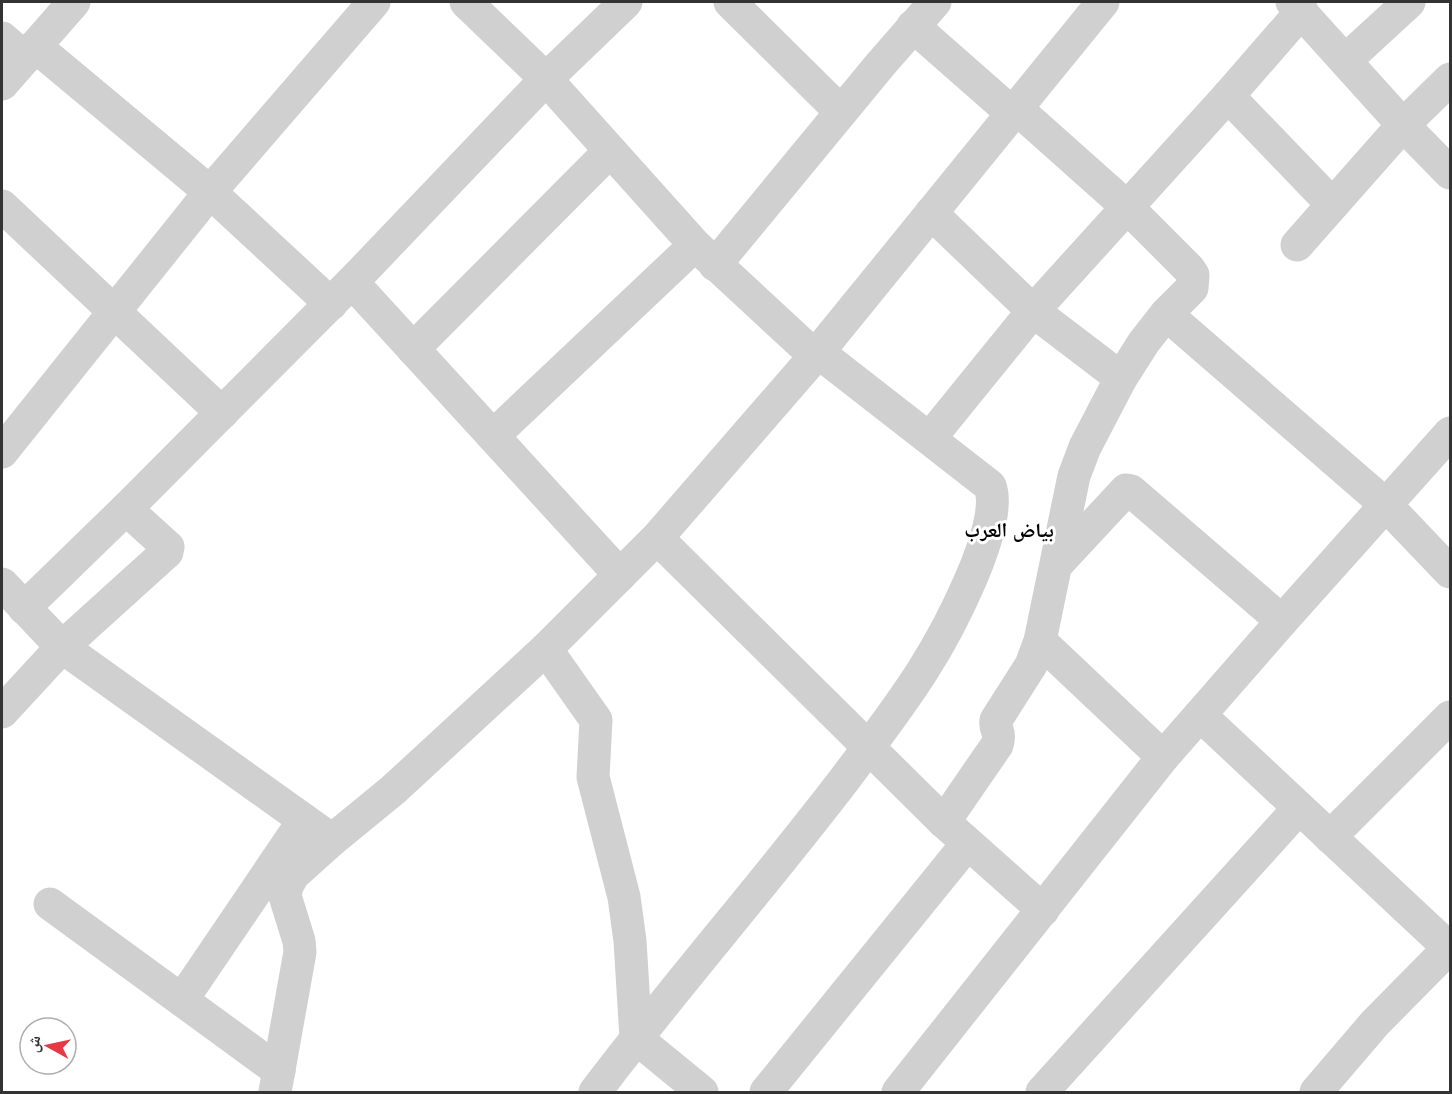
<svg xmlns="http://www.w3.org/2000/svg" width="1452" height="1094" viewBox="0 0 1452 1094" font-family="Mulish,'Noto Naskh Arabic',sans-serif">
<style>
.lines{fill:none;stroke-linecap:round;stroke-linejoin:round}
.minor{stroke:#d0d0d0;stroke-width:33}
.labels{text-anchor:middle;stroke-width:6;stroke-linejoin:round;paint-order:stroke}
.quarter-label{font-size:20px;font-weight:bold;fill:#000;stroke:#fff}
</style>
<rect width="100%" height="100%" fill="#fff"/>
<g class="lines">
<!-- minor -->
<g class="minor">
<polyline points="466,2 546,79 695,245 815,356"/>
<polyline points="730,2 841,112"/>
<polyline points="1292,2 1403,125 1450,173"/>
<polyline points="913,26 1012,113"/>
<polyline points="2,38 25,58"/>
<polyline points="35,46 210,192 331,304"/>
<polyline points="1346,60 1409,2"/>
<polyline points="2,84 74,2"/>
<polyline points="1228,96 1332,204"/>
<polyline points="2,206 222,413"/>
<polyline points="931,213 1033,311 1121,378"/>
<polyline points="1297,245 1403,125 1450,79"/>
<polyline points="715,265 880,65 935,2"/>
<polyline points="352,282 620,575"/>
<polyline points="1166,314 1385,504 1450,572"/>
<polyline points="413,349 610,151"/>
<polyline points="493,436 695,245"/>
<polyline points="930,438 1033,311 1228,96 1302,11"/>
<polyline points="2,452 210,192 374,2"/>
<polyline points="657,538 944,822 1043,910"/>
<polyline points="1058,563 1126,490 1131,491 1282,621"/>
<polyline points="2,584 62,647 332,840"/>
<polyline points="24,608 126,509 352,282 546,79 626,2"/>
<polyline points="1040,641 1163,757"/>
<polyline points="546,649 596,720 593,777 624,897 630,941 636,1038 702,1092"/>
<polyline points="2,712 62,647 167,552 168,547 126,509"/>
<polyline points="1200,715 1449,948"/>
<path d="M944 822 997 745C1002 731 994 731 996 720L1031 665 1040 641 1074 476 1085 447 1121 378 1144 342 1166 314 1192 288 1193 275 1189 269 1126 206 1016 108"/>
<polyline points="1330,837 1450,717"/>
<polyline points="50,904 279,1071"/>
<polyline points="182,1000 304,820"/>
<polyline points="275,1092 300,952 299,941 285,896 287,886 293,875 332,840 393,790 546,649 657,538 815,356 1103,2"/>
<path d="M595 1092C675 986 763 886 844 780 871 744 899 708 923 670 946 634 1005 525 990 486L818 352"/>
<polyline points="766,1092 967,844"/>
<polyline points="898,1092 1163,757 1282,621 1450,433"/>
<polyline points="1042,1092 1299,808"/>
<polyline points="1316,1092 1375,1023 1450,947"/>
</g>
</g>
<g class="labels">
<!-- quarter labels -->
<g class="quarter-label">
<text x="1009" y="537">بياض العرب</text>
</g>
</g>
<!-- border -->
<rect width="1452" height="1094" fill="none" stroke="#333333" stroke-width="6"/>
<!-- north arrow -->
<g transform="translate(48 1046) rotate(278)"><circle r="28" fill="#ffffff" stroke="#adadad" stroke-width="1.5"/>
<path d="M0-4.5L10 22L0 15L-10 22Z" fill="#e63946"/>
<text y="-9" font-size="16" font-weight="bold" text-anchor="middle" fill="#333333">ش</text>
</g>
</svg>
